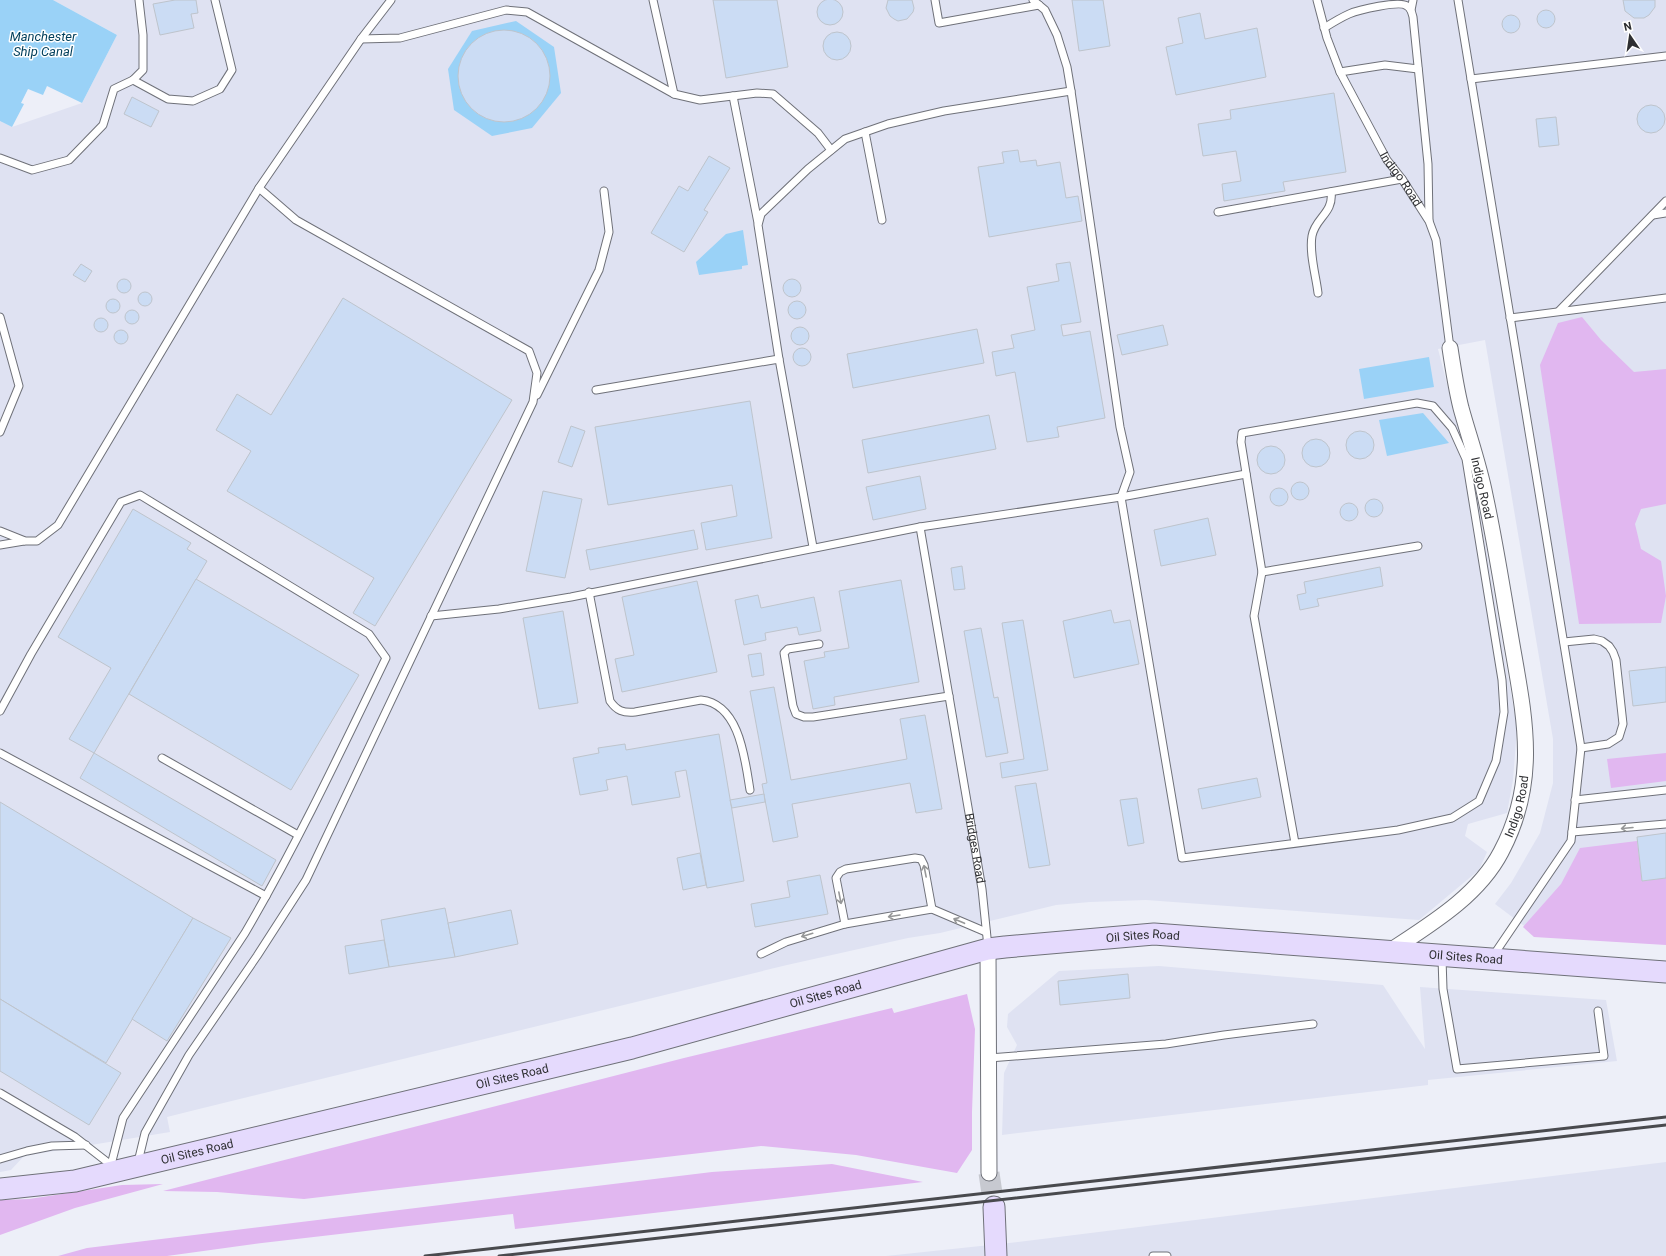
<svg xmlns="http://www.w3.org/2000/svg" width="1666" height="1256" viewBox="0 0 1666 1256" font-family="Roboto,sans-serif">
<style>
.built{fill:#dfe2f2}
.green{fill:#e1b7f0}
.water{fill:#9ad2f7}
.building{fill:#cbdcf4;stroke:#bec4cc}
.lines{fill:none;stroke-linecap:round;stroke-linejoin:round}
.secondary-tunnel{stroke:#c7c9d0;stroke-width:21;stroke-dasharray:21 10;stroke-linecap:butt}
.lane-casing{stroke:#6f7179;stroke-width:9}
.street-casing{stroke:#6f7179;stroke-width:17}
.secondary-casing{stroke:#6f7179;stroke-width:23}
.lane{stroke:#fff;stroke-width:7}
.street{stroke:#fff;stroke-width:15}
.secondary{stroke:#e5dafd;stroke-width:21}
.rail{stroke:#494a4e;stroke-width:3}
.oneway{stroke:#969798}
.labels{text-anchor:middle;stroke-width:3;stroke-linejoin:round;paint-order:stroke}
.street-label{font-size:12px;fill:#2e2f32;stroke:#fff}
.water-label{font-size:13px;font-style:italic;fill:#003e5b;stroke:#fff}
</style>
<rect width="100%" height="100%" fill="#edeff8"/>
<!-- built -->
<g class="built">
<polygon points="53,0 1666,0 1666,943 1535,934 1495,904 1511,883 1540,833 1553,783 1553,739 1485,340 1438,349 1480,512 1517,728 1513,780 1507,813 1468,824 1465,836 1487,852 1479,870 1419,920 1146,900 1090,902 1056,905 940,933 908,938 787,965 199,1109 167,1117 170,1132 24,1156 11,1170 0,1172 0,121 12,127 82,103 117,35"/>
<polygon points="1159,966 1383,985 1425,1049 1420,987 1606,1000 1617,1061 1428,1080 1428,1085 1002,1135 1004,1073 1017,1045 1007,1027 1008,1014 1059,971"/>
<polygon points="1666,1162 1666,1256 886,1256 1009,1243"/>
</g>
<!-- green -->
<g class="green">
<polygon points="1582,317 1601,340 1634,372 1666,369 1666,504 1641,509 1635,524 1641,549 1661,561 1666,596 1661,623 1579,624 1540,365 1558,323"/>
<polygon points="1666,753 1666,781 1611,788 1607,759"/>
<polygon points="1637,841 1642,881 1666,878 1666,945 1534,937 1523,927 1561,884 1580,848"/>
<polygon points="967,994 975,1029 972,1112 972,1150 957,1173 856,1155 761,1146 304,1199 217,1192 163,1191 684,1058 892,1008 894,1013"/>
<polygon points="832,1164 923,1182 515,1229 513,1214 262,1243 167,1256 58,1256 87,1248 712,1172"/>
<polygon points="163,1184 75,1208 0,1235 0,1200 29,1199 122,1185"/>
</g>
<!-- water -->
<g class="water">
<polygon points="0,0 53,0 117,35 82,103 47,86 43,95 28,89 21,103 24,104 12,127 0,121"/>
<polygon points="516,21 554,47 561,93 532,128 492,136 454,110 448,69 472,31"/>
<polygon points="743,230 748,265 742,266 742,269 699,275 696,262 726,234"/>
<polygon points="1429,357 1434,387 1364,399 1359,369"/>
<polygon points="1423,413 1449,443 1387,456 1379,420"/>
</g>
<!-- building -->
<g class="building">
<circle cx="830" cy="12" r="13"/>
<polygon points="175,0 196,0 198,13 191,14 194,28 160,35 153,4"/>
<polygon points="713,0 777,0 788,67 726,78"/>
<polygon points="888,0 912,0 914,8 913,12 907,19 898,21 894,19 890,16 886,8"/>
<polygon points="1072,0 1103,0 1110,46 1079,51"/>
<polygon points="1623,0 1655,0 1655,7 1649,15 1644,18 1634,18 1625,11"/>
<circle cx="1546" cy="19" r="9"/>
<polygon points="1200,13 1205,39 1257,28 1266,77 1176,95 1166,47 1183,43 1178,18"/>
<circle cx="1511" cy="24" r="9"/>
<circle cx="504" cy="76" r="46"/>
<circle cx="837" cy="46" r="14"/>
<polygon points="1334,93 1346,172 1283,182 1285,191 1224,201 1222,184 1241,181 1236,151 1203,156 1198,124 1231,119 1230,110"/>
<polygon points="132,97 159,111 151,127 124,114"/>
<circle cx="1651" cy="119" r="14"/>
<polygon points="1556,117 1559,145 1539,147 1536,119"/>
<polygon points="1018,150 1020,162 1036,160 1037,166 1060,162 1066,198 1078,196 1082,221 989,237 978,167 1004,163 1002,152"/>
<polygon points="709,156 730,168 704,210 708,212 684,252 651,233 679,186 688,191"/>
<polygon points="1070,262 1081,322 1061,325 1063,336 1090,331 1105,418 1057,427 1059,437 1027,442 1015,372 996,376 992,352 1014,348 1011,335 1035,330 1027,287 1059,281 1056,264"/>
<polygon points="81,264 92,271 85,282 73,275"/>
<circle cx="124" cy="286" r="7"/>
<circle cx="792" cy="288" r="9"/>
<circle cx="145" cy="299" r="7"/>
<polygon points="343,298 512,400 375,626 353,613 374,578 227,491 251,451 216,430 237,394 271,415"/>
<circle cx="113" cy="306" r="7"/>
<circle cx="797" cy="310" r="9"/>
<circle cx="132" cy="317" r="7"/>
<circle cx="101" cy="325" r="7"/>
<polygon points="1163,325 1168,345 1122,355 1117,335"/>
<circle cx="800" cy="336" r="9"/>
<polygon points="977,329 984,363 853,388 847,354"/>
<circle cx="121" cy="337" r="7"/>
<circle cx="802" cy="357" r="9"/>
<polygon points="750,401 772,538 706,550 701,523 737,516 732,485 608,505 595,427"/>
<polygon points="989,415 996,449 868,473 862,440"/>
<polygon points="571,426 585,431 572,467 558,462"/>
<circle cx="1360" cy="445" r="14"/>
<circle cx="1316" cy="453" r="14"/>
<circle cx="1271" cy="460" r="14"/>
<polygon points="920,476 926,509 873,520 866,487"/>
<circle cx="1300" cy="491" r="9"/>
<circle cx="1279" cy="497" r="9"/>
<polygon points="543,491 582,499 565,578 526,571"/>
<circle cx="1374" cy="508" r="9"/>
<circle cx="1349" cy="512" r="9"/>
<polygon points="133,509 191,543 187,549 207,561 94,753 69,739 111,668 58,637"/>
<polygon points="1208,518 1216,555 1161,566 1154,530"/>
<polygon points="694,530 698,549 590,570 586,550"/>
<polygon points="962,566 965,589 954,590 951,568"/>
<polygon points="1380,567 1383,586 1317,599 1319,606 1300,610 1297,595 1306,593 1304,582"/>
<polygon points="196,579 359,675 291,790 129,694"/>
<polygon points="901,580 919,682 834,697 835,705 813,709 804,661 825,657 824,652 849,648 839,591"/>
<polygon points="697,581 717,672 622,692 615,659 634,655 622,597"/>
<polygon points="758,595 761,608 814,597 821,631 799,635 797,627 765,633 766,640 744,645 735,600"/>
<polygon points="1111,610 1114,623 1130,620 1139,664 1074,678 1063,621"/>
<polygon points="563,611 578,703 539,709 523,618"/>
<polygon points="1023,620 1048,770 1002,778 1000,763 1024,759 1002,623"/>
<polygon points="981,628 994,698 998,697 1008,753 986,757 964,631"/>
<polygon points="761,653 764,675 752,677 748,655"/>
<polygon points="1666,667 1666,702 1633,706 1629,671"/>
<polygon points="774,687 791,780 907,759 900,719 925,715 942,809 916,813 910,783 792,804 798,837 773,842 762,784 767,783 750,691"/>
<polygon points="719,734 744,881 707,888 686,770 675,772 680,797 632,805 627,776 606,780 608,790 580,795 573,758 599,753 598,748 625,744 626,750"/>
<polygon points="94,753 276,860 262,886 80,778"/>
<polygon points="1257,778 1261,797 1202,809 1198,789"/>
<polygon points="1036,783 1050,865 1029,868 1015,786"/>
<polygon points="764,794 765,802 732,808 730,800"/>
<polygon points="1137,798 1144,843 1128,846 1120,800"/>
<polygon points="0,802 193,918 106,1063 0,999"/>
<polygon points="1666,833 1666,878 1642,881 1637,837"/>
<polygon points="700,853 706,885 683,890 677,858"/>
<polygon points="820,875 828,914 755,927 751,904 790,897 787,881"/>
<polygon points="445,908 455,957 389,967 381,920"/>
<polygon points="511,910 518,944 455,957 448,923"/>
<polygon points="193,918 231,938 167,1041 132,1019"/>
<polygon points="384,940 389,967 349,974 345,946"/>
<polygon points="1128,974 1130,998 1060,1005 1058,981"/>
<polygon points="0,999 121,1073 89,1125 0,1071"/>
</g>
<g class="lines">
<!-- secondary-tunnel -->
<polyline class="secondary-tunnel" points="989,1173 994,1207"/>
<!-- lane casing -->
<g class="lane-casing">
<g id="lane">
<polyline points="653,0 674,94"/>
<polyline points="935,0 939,23 1039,5"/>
<polyline points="1033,0 1045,10 1057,35 1067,67 1071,91 1120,427 1130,472 1121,497 1182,858 1398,830 1452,818 1479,801 1496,761 1504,712 1502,680 1466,459 1452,428 1433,406 1417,403 1242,433 1241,442 1262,572 1254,616 1295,843"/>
<path id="s1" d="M1317 0 1327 38 1340 72 1387 160 1402 179 1429 221 1436 240 1450 348"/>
<polyline points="1458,0 1581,748 1571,841 1493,956"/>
<polyline points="1411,10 1413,0"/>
<path d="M1324 28C1332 23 1340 18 1349 14 1358 10 1400 0 1407 6 1411 8 1412 13 1413 17L1428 164 1429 220"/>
<polyline points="361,39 400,38 506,10 527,12 674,94 700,100 757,93 773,94 818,133 831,150"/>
<polyline points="1340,72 1385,65 1418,69"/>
<polyline points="1471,79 1666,56"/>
<polyline points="133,80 168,99 193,101 220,89 232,70 215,0"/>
<polyline points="733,96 758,223"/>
<polyline points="865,132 882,220"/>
<polyline points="0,158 32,170 69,160 103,125 114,89 133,80 143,70 143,35 139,0"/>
<polyline points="1218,212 1402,179"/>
<polyline points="1653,215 1666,213"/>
<path d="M1318 293C1316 276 1309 253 1312 236 1315 218 1334 213 1331 192"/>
<polyline points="1559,311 1666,201"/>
<polyline points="0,317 19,386 0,432"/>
<polyline points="1510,318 1666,298"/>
<polyline points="779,359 758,225 761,214 808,169 845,139 888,124 944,111 1071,91"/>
<polyline points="596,390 779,359 813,547"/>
<polyline points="537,395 599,270 609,232 604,191"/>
<path id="s2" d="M920 527 982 889 988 947"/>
<polyline points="0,531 25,541 37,541 58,525 259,188 361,39 391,0"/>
<polyline points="0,545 24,541"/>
<polyline points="1262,572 1418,546"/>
<path d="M589 592 610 701C617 711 623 713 635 712L701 700C740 704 745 760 750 790"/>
<polyline points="431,616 499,609 571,597 920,527 1121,497 1246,474"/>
<polyline points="1564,642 1594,639 1602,641 1609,646 1613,652 1616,660 1623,724 1619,737 1608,744 1581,748"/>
<polyline points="819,644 788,649 784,653 793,706 796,714 804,717 813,717 949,696"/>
<path d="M0 711 31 654 121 502 140 495 369 634 386 658C341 751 297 844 245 933L123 1118 111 1165"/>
<polyline points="0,753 266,896"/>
<polyline points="162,758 298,835"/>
<polyline points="1575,800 1666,790"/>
<polyline points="1572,832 1666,824"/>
<polyline points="845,924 836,878 840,872 846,869 915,858 921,859 924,865 932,909"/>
<polyline points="761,954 786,942 845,924 932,909 986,932"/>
<polyline points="1442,958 1443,989 1457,1069 1604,1056 1598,1011"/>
<polyline points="989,1058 1166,1044 1224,1035 1313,1024"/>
<polyline points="0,1093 75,1137 111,1165 110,1169"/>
<polyline points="0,1159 27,1151 52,1146 86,1145"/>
<polyline points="138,1162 145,1133 189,1055 257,956 306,880 533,402 537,373 529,351 296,220 259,188"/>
<polyline points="1153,1256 1167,1256"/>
</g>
</g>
<!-- street casing -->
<g class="street-casing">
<g id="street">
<polyline points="988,949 989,1173"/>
<path id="s3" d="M1390 951C1431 924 1478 896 1501 852 1541 777 1523 711 1510 633 1502 587 1495 541 1485 495 1479 465 1469 437 1461 408 1456 388 1453 368 1450 348"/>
</g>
</g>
<!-- secondary casing -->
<g class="secondary-casing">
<g id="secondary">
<path id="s4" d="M0 1189 75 1181 632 1048 988 949 1005 947 1154 934 1666 972"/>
<polyline points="994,1207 996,1256"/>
</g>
</g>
<!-- lane -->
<use href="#lane" class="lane"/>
<!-- street -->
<use href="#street" class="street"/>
<!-- secondary -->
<use href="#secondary" class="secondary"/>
<!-- rail -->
<g class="rail">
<polyline points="425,1256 1666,1117"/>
<polyline points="499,1256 1666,1125"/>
</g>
</g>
<!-- one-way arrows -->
<defs><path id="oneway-shaft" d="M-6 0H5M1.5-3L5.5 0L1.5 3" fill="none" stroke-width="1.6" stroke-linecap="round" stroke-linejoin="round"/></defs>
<g class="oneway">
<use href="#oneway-shaft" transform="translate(1627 828) rotate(175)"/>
<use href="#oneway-shaft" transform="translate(925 871) rotate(-101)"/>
<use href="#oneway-shaft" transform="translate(840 898) rotate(79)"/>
<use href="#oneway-shaft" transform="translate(894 916) rotate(171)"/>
<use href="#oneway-shaft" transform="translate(959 921) rotate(-157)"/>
<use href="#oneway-shaft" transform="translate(807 935) rotate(163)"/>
</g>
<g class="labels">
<!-- street labels -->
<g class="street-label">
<text dy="4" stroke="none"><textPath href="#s1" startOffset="199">Indigo Road</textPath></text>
<text transform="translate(1482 488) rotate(77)" y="4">Indigo Road</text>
<text dy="4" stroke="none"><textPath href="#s3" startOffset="199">Indigo Road</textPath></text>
<text dy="4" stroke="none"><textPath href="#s2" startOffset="326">Bridges Road</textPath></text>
<text dy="4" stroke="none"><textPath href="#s4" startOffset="1173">Oil Sites Road</textPath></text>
<text dy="4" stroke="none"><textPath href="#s4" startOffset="1497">Oil Sites Road</textPath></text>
<text dy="4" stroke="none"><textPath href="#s4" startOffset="849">Oil Sites Road</textPath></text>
<text dy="4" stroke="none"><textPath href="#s4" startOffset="525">Oil Sites Road</textPath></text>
<text dy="4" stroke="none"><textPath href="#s4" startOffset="201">Oil Sites Road</textPath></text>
</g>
<!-- water labels -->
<g class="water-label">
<text x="43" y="41">Manchester<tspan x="43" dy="15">Ship Canal</tspan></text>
</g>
</g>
<!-- north arrow -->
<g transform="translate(1630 36) rotate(347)" stroke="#ffffff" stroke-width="3" paint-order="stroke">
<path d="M0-3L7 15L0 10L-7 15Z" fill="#2e2f32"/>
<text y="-6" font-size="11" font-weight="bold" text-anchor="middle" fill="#2e2f32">N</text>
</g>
</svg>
